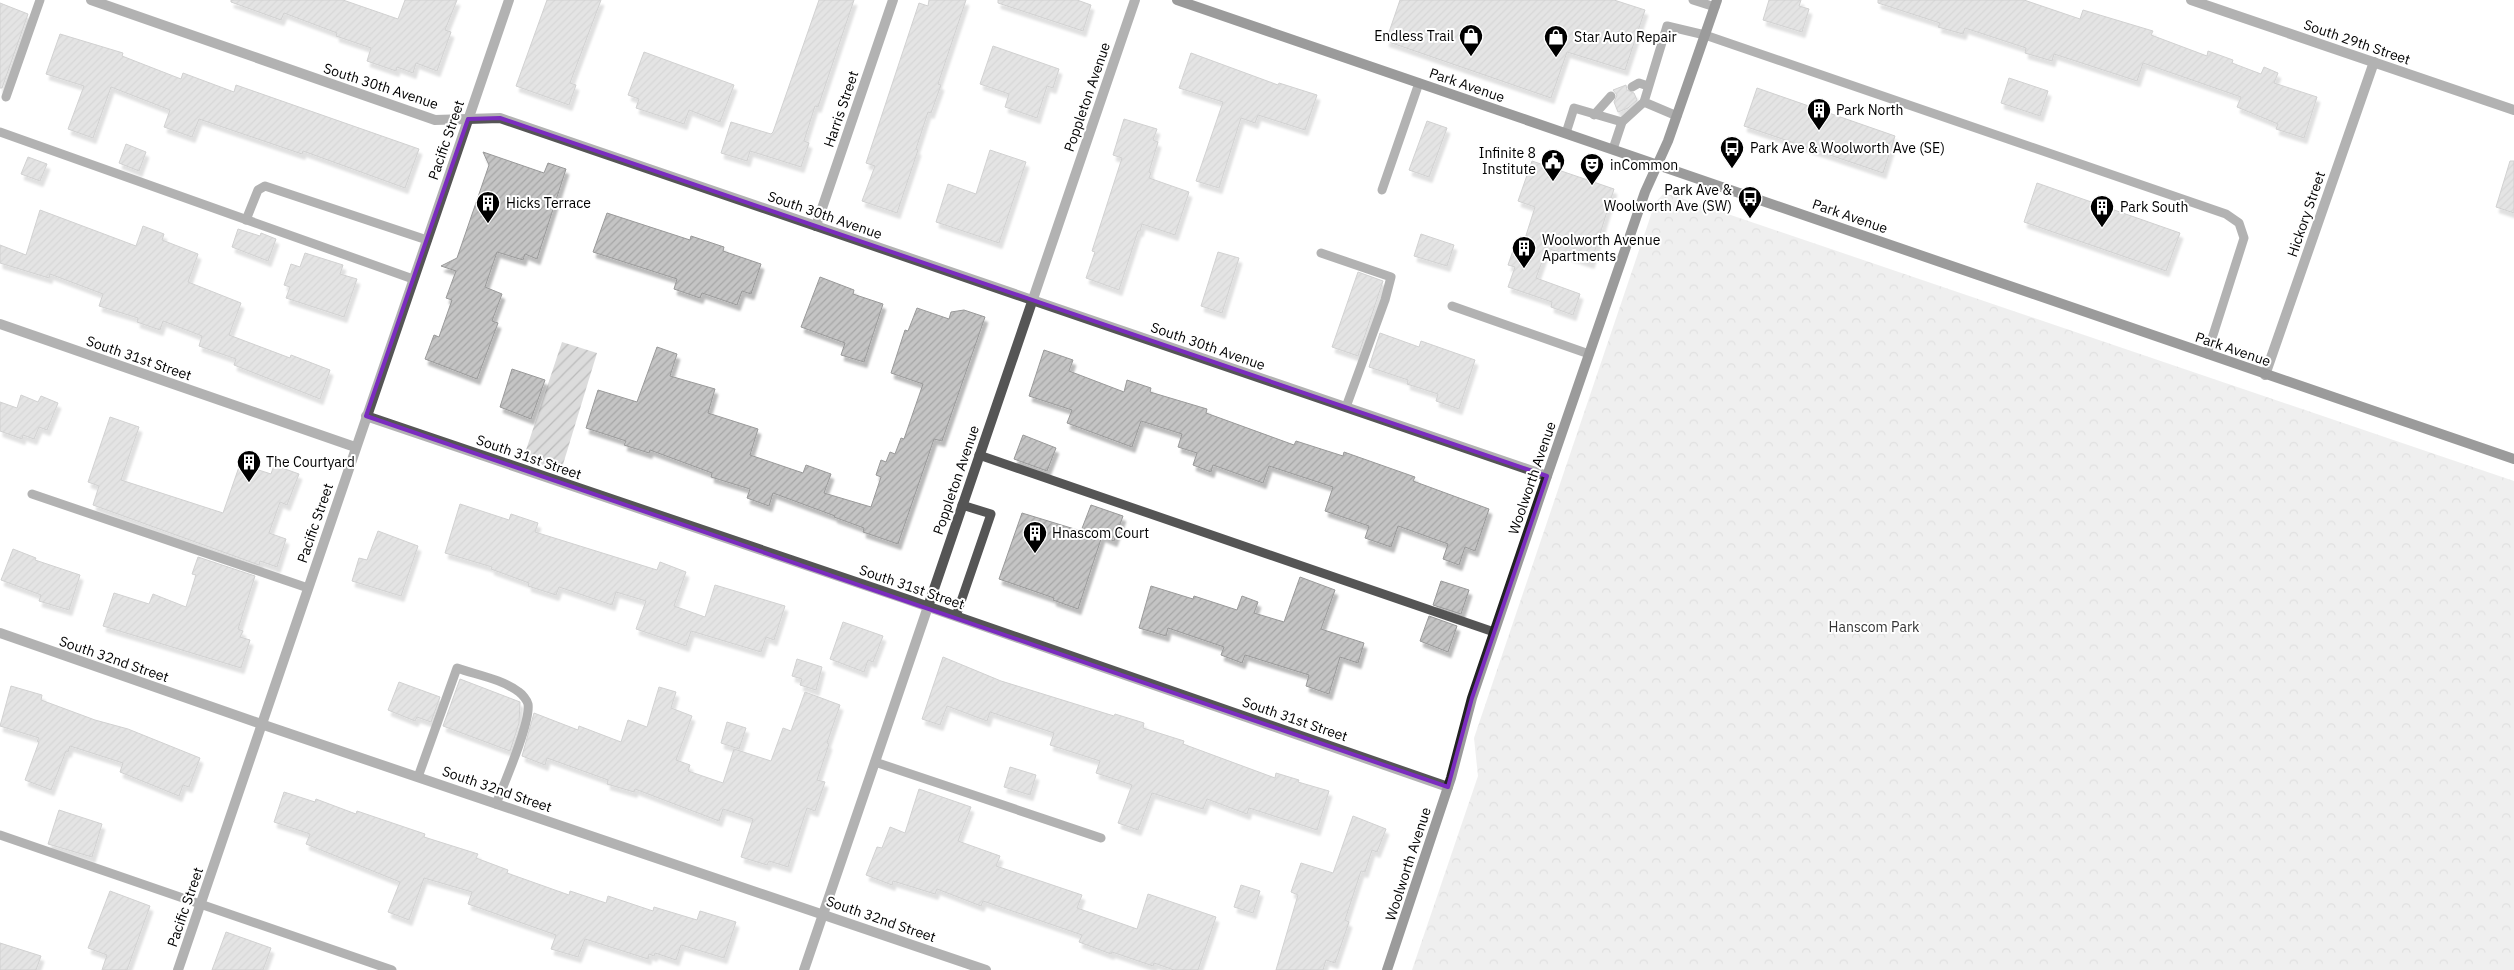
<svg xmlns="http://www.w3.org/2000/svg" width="2514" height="970" viewBox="0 0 2514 970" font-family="'IBM Plex Sans',sans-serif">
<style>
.park{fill:url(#park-crowns)}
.garden{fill:url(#garden-furrows)}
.building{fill:url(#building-hatch);stroke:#999;filter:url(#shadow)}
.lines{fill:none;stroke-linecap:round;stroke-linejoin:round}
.lane{stroke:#555;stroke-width:9}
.street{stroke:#555;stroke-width:10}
.secondary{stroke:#222;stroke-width:10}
.marked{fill:none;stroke:#7b2cbf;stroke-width:4;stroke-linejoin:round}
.labels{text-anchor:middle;stroke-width:4;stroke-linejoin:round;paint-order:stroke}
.poi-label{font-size:14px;fill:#000;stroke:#fff;text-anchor:start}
.street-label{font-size:14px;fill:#000;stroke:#fff}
.park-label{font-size:14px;fill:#333;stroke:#fff}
</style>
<defs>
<pattern id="park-crowns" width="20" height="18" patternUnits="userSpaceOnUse" patternTransform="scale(1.25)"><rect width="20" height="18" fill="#dcdcdc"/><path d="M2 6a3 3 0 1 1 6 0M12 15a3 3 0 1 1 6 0" fill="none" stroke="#bbb"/></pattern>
<pattern id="garden-furrows" width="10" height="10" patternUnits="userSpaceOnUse" patternTransform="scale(1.25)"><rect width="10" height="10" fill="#dcdcdc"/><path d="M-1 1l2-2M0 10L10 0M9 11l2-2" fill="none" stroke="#bbb"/></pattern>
<pattern id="building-hatch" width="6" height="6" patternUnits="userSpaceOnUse" patternTransform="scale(1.25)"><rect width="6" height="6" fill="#c4c4c4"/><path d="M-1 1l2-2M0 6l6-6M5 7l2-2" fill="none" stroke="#a7a7a7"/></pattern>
<filter id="shadow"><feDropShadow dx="3" dy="5.5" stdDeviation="1" flood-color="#0004"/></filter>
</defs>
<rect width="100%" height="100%" fill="#fff"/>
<!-- park -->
<polygon class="park" points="1663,194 1672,195 2514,481 2514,970 1412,970 1478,776 1474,738 1655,203"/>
<!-- garden -->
<polygon class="garden" points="562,342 597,353 561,471 523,459"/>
<!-- building -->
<g class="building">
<polygon points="231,0 343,0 398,19 405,0 457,0 445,30 451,32 437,71 416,63 413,73 397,67 396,71 367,61 371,48 336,36 337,33 284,13 281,20 231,2"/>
<polygon points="547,0 601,0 570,83 576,85 569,105 516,86"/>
<polygon points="819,0 854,0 818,107 815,106 804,141 809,143 801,167 750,151 747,161 721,153 731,122 771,134 773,132"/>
<polygon points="929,0 966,0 938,84 941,85 931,113 928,112 916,149 918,150 897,213 862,201 875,166 866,163 919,3 928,6"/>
<polygon points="998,0 1077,0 1091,5 1083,31 998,3"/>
<polygon points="1400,0 1614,0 1645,10 1625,70 1567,52 1551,98 1386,41"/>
<polygon points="1769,0 1801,0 1799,6 1809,9 1802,32 1763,20"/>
<polygon points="1878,0 2024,0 2080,19 2083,10 2153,31 2151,35 2207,56 2208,51 2233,60 2232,63 2261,74 2264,67 2278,73 2274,83 2317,97 2304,138 2276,129 2278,124 2237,107 2241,97 2143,63 2137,81 2054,54 2052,61 2025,53 2026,48 1965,28 1963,34 1938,27 1940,23 1878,3"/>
<polygon points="0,3 28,14 2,88 0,88"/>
<polygon points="60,34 123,53 122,56 181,79 183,73 234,92 236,85 419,149 405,188 303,151 302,154 199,119 192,137 164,127 170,110 111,87 93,138 68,129 84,86 46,74"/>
<polygon points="993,46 1059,69 1053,88 1047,86 1037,118 1005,107 1009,94 980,84"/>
<polygon points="644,52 734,85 720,122 689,110 684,124 636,108 639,99 628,95"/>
<polygon points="1191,53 1278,85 1279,83 1317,95 1305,130 1258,115 1255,123 1241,118 1219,188 1196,181 1223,102 1179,88"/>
<polygon points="2009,78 2048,91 2040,116 2001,103"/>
<polygon points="1626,85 1627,90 1634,93 1637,100 1628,108 1618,112 1614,102 1617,95 1613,90"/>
<polygon points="1757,88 1895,136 1883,173 1744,126"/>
<polygon points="1124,119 1157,129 1153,140 1158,142 1149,172 1151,173 1149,178 1189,192 1175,235 1142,224 1140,231 1138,231 1119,290 1086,278 1095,252 1092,251 1122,158 1113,155"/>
<polygon points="1427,121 1447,128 1429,177 1409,170"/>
<polygon points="126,144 146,152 139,171 119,163"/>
<polygon points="990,150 1026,162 999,243 936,222 948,184 976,194"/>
<polygon points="483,152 544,173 548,163 566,169 537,259 525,254 523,260 497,252 485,287 502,294 492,321 498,323 477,379 425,359 434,335 439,337 452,300 446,298 456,271 441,266 457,258 489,165"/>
<polygon points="28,157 47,164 40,181 21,174"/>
<polygon points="1532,161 1614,189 1591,263 1547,248 1536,278 1580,294 1573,315 1551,307 1552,302 1508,287 1515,267 1508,265 1516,242 1523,245 1535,207 1518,201"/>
<polygon points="2510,161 2514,161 2514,213 2496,207"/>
<polygon points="2037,183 2180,233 2166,271 2024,222"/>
<polygon points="40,210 136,246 143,226 164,234 162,240 198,254 188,282 241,303 229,335 290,358 291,355 330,370 320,399 234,365 236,359 199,346 202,336 163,321 160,330 137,322 138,318 99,306 103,294 50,274 49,278 0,263 0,245 26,255"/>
<polygon points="607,213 690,240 691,236 724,247 723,251 761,264 751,294 742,291 737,305 702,293 700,298 674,289 677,279 593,252"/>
<polygon points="238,229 260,236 261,233 276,239 268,261 232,247"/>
<polygon points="1421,234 1454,245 1447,266 1414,256"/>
<polygon points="1218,252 1239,258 1222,313 1201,306"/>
<polygon points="305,253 343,265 340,274 357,279 344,317 286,298 290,287 284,285 291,264 300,267"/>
<polygon points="1358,272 1383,281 1358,356 1332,347"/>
<polygon points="820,277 854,290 853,294 883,304 864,362 841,355 845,343 801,327"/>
<polygon points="917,308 949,319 951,312 964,310 985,317 942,441 934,439 898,544 863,532 864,528 834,517 835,516 773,493 769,506 747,498 750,489 711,477 712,473 650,450 649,453 624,445 626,441 586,428 598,390 637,402 657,347 677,354 670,376 715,389 708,413 758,429 750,455 803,473 806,465 831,474 824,493 871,507 881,477 876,475 881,460 886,462 890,452 895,454 901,438 904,439 923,384 891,373 905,330 908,331"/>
<polygon points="1380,333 1419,347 1421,341 1475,360 1459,409 1436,401 1438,394 1407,384 1408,380 1369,367"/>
<polygon points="1044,350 1073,360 1069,371 1124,392 1127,380 1151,388 1150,392 1207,409 1206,413 1294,445 1296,441 1343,456 1344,452 1415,477 1413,481 1489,509 1475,551 1465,547 1459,565 1443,559 1448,544 1398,526 1391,547 1365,538 1369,526 1325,511 1333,487 1269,466 1263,483 1213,465 1211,472 1193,465 1197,453 1178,447 1182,434 1141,421 1132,447 1067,423 1072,410 1029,396"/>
<polygon points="512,369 545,380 531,419 500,407"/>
<polygon points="21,395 38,402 41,396 58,403 47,430 39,427 34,439 23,435 22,439 0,431 0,402 17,408"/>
<polygon points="110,417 139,427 121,480 223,513 240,464 271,474 274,465 299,474 287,505 280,502 269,533 286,539 277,567 260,561 259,565 93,505 99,486 88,482"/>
<polygon points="1023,435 1056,448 1047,471 1014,459"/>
<polygon points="460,504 509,520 511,514 538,523 535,532 657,570 660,562 686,572 674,606 705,617 715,585 785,606 774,640 766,637 761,652 691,631 686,646 636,629 646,601 616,592 612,605 559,587 556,595 528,586 529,583 491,569 492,567 445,553"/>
<polygon points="1091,505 1123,516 1114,541 1102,536 1078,609 1053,600 1054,598 999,579 1022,513 1081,531"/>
<polygon points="378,531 418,546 401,596 352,581 359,558 367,560"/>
<polygon points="13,549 36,558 35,560 80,575 69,610 39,601 41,595 1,580"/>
<polygon points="198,557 255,576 238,629 243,631 240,637 250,640 241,668 103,626 114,593 149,604 153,594 186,607 196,575 192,574"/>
<polygon points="1300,577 1335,590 1321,629 1364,643 1358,663 1340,657 1329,694 1306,686 1309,675 1245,655 1242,663 1221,655 1224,647 1168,628 1166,636 1139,628 1151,586 1193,599 1194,596 1237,610 1242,596 1258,602 1254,613 1284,622"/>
<polygon points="1441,581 1469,590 1461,614 1433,605"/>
<polygon points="1429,616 1457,626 1448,652 1420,641"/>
<polygon points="843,622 883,636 873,662 868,660 864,672 830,659"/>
<polygon points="943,657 1001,681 1114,716 1115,714 1144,723 1143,728 1184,741 1183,744 1275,778 1276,773 1299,780 1298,782 1329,791 1317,830 1249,808 1247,814 1207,799 1203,809 1152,793 1138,830 1118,823 1132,785 1096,773 1100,761 1050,745 1054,733 990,712 987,721 947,706 940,725 922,719"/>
<polygon points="797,659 822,667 816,690 800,685 802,679 792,676"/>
<polygon points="460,679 520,702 519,723 510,751 443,726"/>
<polygon points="399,682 440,697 431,722 417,717 415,721 388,710"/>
<polygon points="11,686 42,695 41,700 95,720 128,729 200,758 189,787 183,785 179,796 120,772 123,763 70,746 68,752 66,751 51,790 25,780 39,742 37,741 39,738 0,726"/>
<polygon points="659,687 676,692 671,708 692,716 676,760 690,765 688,771 723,783 734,749 771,761 783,728 791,731 805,692 840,705 827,743 829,744 817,780 825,782 815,811 807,808 788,867 769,861 767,865 741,857 753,819 723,809 719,821 635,789 634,792 607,784 608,780 547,758 545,765 522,756 534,713 578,730 579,726 621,742 628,720 647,727"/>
<polygon points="727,722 746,728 739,749 721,743"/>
<polygon points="1010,767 1036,775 1030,795 1004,787"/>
<polygon points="919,789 971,807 958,841 1000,856 996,866 1082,895 1077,908 1137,929 1148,894 1216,917 1198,970 1174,970 1154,963 1153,966 1112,952 1111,954 1079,942 1082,935 983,901 981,906 937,889 935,894 893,881 892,885 866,875 877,847 882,848 890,827 905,833"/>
<polygon points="284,792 315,802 316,799 356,814 357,811 425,834 424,837 478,854 476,858 508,870 507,873 569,895 570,891 606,903 608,896 653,911 654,907 697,920 700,911 736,922 724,958 681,945 676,960 655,953 654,956 649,954 648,959 585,939 578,957 551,949 556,935 468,904 472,892 424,878 409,920 388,912 400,882 306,844 310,834 274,822"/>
<polygon points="59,810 102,824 92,857 48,844"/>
<polygon points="1353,816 1386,829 1377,852 1372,850 1365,872 1361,871 1345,920 1349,922 1335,963 1326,960 1323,970 1276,970 1298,895 1291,892 1301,863 1333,873"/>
<polygon points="1241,885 1260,891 1253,913 1234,907"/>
<polygon points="110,891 150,906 127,970 102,970 107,955 88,948"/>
<polygon points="226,932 271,948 263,970 212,970"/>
<polygon points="0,943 41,956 36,970 0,970"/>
</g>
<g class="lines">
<!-- lane -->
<g class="lane">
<polyline points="1693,0 1715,7"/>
<polyline points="1632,87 1639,83 1648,86"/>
<polyline points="6,97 40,0"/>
<polyline points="1594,115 1611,96"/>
<polyline points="1677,116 1644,102 1667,26 1705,35 2226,214 2239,223 2244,238 2207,354"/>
<polyline points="1622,122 1644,102"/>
<polyline points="0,132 413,279"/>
<polyline points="1566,133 1574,108 1622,122 1613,149"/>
<polyline points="1382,190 1419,83"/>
<polyline points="246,220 258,190 265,186 427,240"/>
<polyline points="1321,253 1391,277 1385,300 1346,407"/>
<polyline points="1452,306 1589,354"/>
<polyline points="979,455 1494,632"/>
<polyline points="32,494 308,588"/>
<polyline points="956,616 991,514 962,505"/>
<polyline points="875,762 1101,838"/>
<path d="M418 777 457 668C477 675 502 679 519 692 522 694 527 700 528 704 531 722 504 784 496 804"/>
<polyline points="0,835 392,970"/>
</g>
<!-- street -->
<g class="street">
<polyline points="91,0 435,120 500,118 1547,476"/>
<polyline points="2191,0 2514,110"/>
<polyline points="816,226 893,0"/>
<polyline points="0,324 355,447"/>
<polyline points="2265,375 2374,62"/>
<polyline points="366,416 906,599 1448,787"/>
<polyline points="0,633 261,724 986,970"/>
<polyline points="178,970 509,0"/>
<polyline points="804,970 1135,0"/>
</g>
<!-- secondary -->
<g class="secondary">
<polyline points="1177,0 2514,459"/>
<polyline points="1387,970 1451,778 1472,698 1547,476 1645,192 1668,141 1717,0"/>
</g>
</g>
<!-- marked area -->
<path d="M0 0H2514V970H0ZM500 118 1547 476 1472 698 1448 787 366 416 468 119Z" fill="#fff" fill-opacity=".55" fill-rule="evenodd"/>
<path class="marked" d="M500 118 1547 476 1472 698 1448 787 366 416 468 119Z"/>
<!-- icons -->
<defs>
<g id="shop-pin" transform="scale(1.25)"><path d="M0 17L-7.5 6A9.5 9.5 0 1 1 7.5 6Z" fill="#000" stroke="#fff"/><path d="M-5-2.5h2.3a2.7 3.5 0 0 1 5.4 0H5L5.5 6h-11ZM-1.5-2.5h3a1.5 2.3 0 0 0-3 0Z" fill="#fff"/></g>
<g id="building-pin" transform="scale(1.25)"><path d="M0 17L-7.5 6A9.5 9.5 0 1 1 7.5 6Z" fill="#000" stroke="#fff"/><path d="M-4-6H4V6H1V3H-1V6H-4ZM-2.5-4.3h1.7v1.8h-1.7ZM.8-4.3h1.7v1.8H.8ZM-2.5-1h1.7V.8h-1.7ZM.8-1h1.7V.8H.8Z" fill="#fff"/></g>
<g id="bus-pin" transform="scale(1.25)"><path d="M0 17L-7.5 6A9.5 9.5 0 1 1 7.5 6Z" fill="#000" stroke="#fff"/><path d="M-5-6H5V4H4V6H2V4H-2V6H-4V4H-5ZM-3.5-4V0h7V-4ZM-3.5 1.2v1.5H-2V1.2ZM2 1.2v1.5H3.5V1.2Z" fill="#fff"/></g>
<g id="civic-pin" transform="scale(1.25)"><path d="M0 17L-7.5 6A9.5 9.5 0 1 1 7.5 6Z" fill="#000" stroke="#fff"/><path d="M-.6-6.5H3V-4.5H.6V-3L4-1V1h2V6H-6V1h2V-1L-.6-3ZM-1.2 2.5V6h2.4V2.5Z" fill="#fff"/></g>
<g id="theatre-pin" transform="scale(1.25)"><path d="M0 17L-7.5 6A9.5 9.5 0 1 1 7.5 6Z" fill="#000" stroke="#fff"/><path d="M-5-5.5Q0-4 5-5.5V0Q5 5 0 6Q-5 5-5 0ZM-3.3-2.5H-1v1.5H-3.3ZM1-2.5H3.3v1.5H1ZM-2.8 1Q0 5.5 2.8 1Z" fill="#fff"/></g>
</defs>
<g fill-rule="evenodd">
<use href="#shop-pin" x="1471" y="36"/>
<use href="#shop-pin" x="1556" y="37"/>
<use href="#building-pin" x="1819" y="110"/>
<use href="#bus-pin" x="1732" y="148"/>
<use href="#civic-pin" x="1553" y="161"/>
<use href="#theatre-pin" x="1592" y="165"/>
<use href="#bus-pin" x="1750" y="198"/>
<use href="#building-pin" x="488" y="203"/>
<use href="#building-pin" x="2102" y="207"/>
<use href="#building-pin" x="1524" y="248"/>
<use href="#building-pin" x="249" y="462"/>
<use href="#building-pin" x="1035" y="533"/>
</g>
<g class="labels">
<!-- poi labels -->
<g class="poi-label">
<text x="1454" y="41" text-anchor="end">Endless Trail</text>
<text x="1574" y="42">Star Auto Repair</text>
<text x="1836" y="115">Park North</text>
<text x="1750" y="153">Park Ave &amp; Woolworth Ave (SE)</text>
<text x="1536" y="158" text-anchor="end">Infinite 8<tspan x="1536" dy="16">Institute</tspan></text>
<text x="1610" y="170">inCommon</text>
<text x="1732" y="195" text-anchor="end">Park Ave &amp;<tspan x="1732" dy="16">Woolworth Ave (SW)</tspan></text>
<text x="506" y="208">Hicks Terrace</text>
<text x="2120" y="212">Park South</text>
<text x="1542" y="245">Woolworth Avenue<tspan x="1542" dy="16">Apartments</tspan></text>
<text x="266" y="467">The Courtyard</text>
<text x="1052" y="538">Hnascom Court</text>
</g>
<!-- street labels -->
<g class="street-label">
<text transform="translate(2357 42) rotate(19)" y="5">South 29th Street</text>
<text transform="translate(1467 85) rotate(19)" y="5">Park Avenue</text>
<text transform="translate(381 86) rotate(18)" y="5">South 30th Avenue</text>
<text transform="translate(1087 97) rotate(-71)" y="5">Poppleton Avenue</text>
<text transform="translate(841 109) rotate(-71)" y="5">Harris Street</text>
<text transform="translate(446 140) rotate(-71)" y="5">Pacific Street</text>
<text transform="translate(2306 214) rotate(-71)" y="5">Hickory Street</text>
<text transform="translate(825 215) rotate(19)" y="5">South 30th Avenue</text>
<text transform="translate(1850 216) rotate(19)" y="5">Park Avenue</text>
<text transform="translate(1208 346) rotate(19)" y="5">South 30th Avenue</text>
<text transform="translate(2233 349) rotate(19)" y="5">Park Avenue</text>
<text transform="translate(139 358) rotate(19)" y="5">South 31st Street</text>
<text transform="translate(529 457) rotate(19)" y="5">South 31st Street</text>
<text transform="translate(1532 478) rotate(-71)" y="5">Woolworth Avenue</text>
<text transform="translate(956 480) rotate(-71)" y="5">Poppleton Avenue</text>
<text transform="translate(315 523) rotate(-71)" y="5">Pacific Street</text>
<text transform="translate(912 587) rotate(19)" y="5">South 31st Street</text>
<text transform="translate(114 659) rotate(19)" y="5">South 32nd Street</text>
<text transform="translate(1295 719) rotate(19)" y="5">South 31st Street</text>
<text transform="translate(497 789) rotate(19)" y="5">South 32nd Street</text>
<text transform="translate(1408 864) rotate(-72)" y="5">Woolworth Avenue</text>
<text transform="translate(185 907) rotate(-71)" y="5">Pacific Street</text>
<text transform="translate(881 919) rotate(19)" y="5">South 32nd Street</text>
</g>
<!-- park labels -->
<g class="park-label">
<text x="1874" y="632">Hanscom Park</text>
</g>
</g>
</svg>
